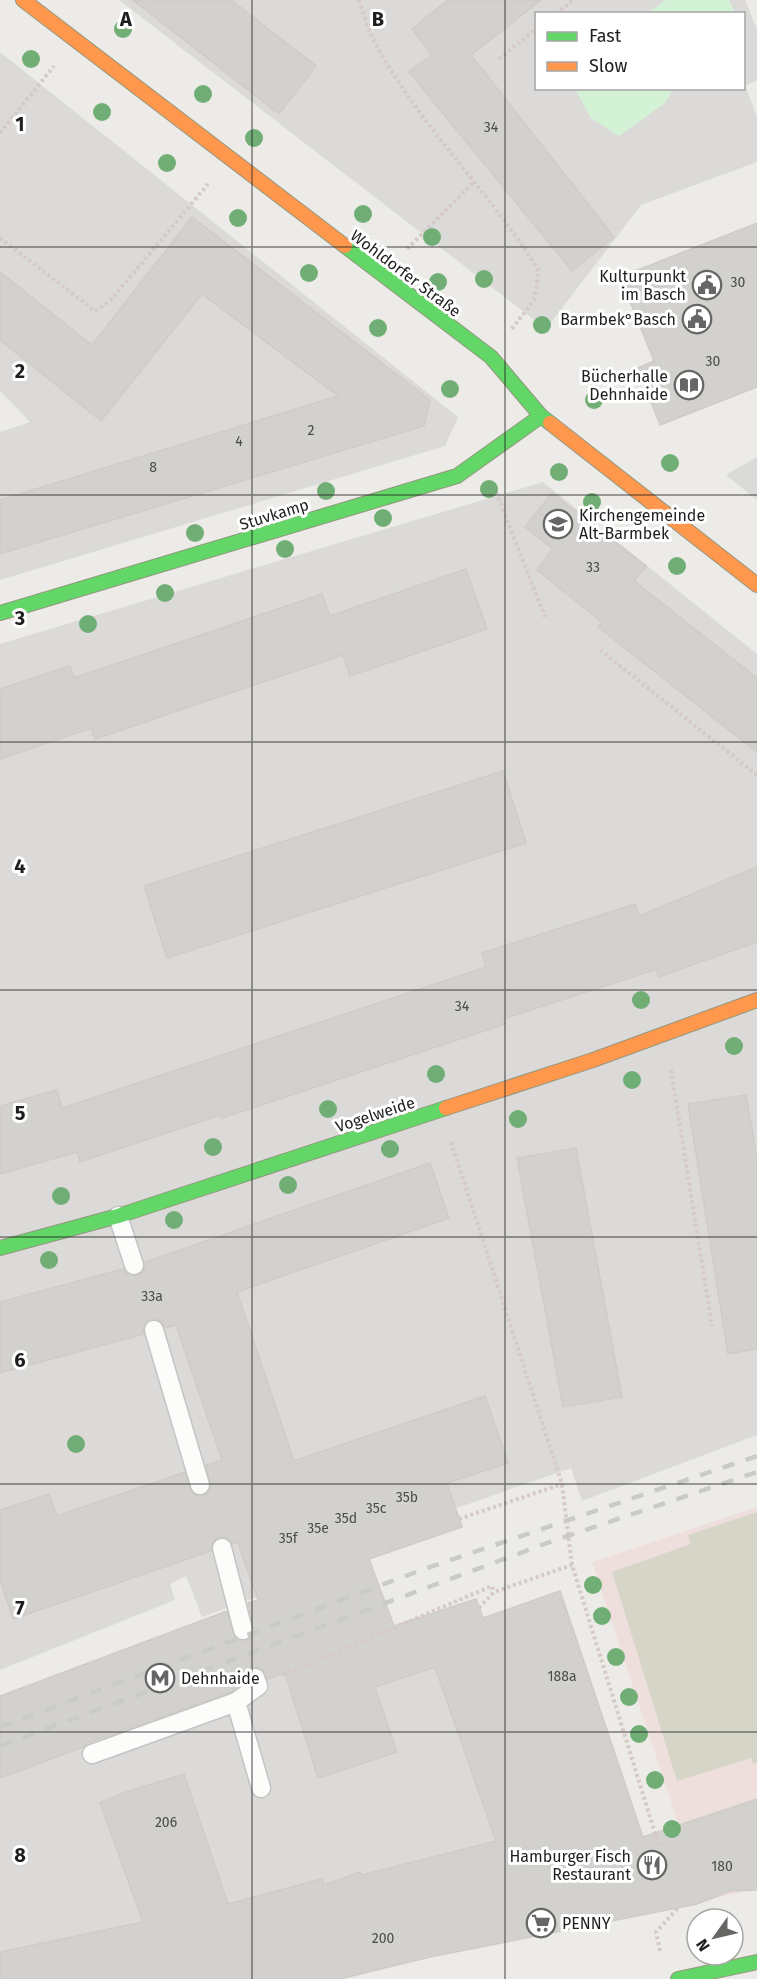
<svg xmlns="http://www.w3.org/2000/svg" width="757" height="1979" viewBox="0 0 757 1979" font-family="'Fira Sans',sans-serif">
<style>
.residential{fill:#dbdad8;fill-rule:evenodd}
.commercial{fill:#eedfdc}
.religious{fill:#dadad8}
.construction{fill:#d5d6c8}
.park{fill:#d4f3d6}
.building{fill:#d3d1ce;stroke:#cfccc8;stroke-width:1.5}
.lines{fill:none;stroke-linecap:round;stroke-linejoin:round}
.lane-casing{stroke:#c5c4c3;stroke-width:21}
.fast-casing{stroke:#93967e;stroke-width:16}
.slow-casing{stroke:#93967e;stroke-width:16}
.path{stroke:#d6c9c6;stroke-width:4;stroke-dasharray:3 3;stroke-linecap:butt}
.lane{stroke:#fcfcfb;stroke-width:18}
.fast{stroke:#63d668;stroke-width:14}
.slow{stroke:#ff974d;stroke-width:14}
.rail{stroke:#cacac9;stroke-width:4.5;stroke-dasharray:12 12;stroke-linecap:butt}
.tree{fill:#71ae76}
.grid{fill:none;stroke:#1e1e1e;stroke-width:1.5;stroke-opacity:0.55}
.labels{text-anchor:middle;stroke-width:6;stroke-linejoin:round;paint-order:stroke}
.number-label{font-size:14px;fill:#4b4b4a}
.street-label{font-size:16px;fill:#1e1e1e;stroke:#fff}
.poi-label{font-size:16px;fill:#1e1e1e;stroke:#fff;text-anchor:end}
.grid-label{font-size:20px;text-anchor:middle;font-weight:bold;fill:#1e1e1e;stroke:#fff;stroke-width:6;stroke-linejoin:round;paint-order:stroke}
</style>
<rect width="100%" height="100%" fill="#ecebe7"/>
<!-- residential -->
<g class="residential">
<path d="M119 0H745L757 29V80L745 86 757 116V162L641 205 546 329ZM536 14H744V88H536Z"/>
<polygon points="0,52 458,417 445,446 0,580 0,432 30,422 0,391"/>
<polygon points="543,482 757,654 757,1435 582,1501 571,1468 343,1548 348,1564 202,1617 186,1576 170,1584 175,1600 0,1670 0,644"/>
<polygon points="561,1591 646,1846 0,1979 0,1778 357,1646 364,1660"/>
</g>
<!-- commercial -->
<polygon class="commercial" points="757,1507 757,1889 700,1901 683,1838 592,1562"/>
<!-- religious -->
<polygon class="religious" points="757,457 757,500 726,475"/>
<!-- construction -->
<polygon class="construction" points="757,1512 757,1763 753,1764 751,1758 677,1781 612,1572 691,1544 688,1535"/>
<!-- park -->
<g class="park">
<polygon points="665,0 729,0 735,13 649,13"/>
<polygon points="575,89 673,89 665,103 619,136 591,118"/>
</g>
<!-- building -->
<g class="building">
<polygon points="133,0 231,0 316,66 279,114"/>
<polygon points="448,0 541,0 471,55 614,237 572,271 409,72 432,55 412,29"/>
<polygon points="192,217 430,400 424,426 0,554 0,500 338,396 202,294 101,421 0,340 0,272 92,345"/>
<polygon points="757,223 757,387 660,425 638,368 654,361 620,277"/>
<polygon points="552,493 646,566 634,581 757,678 757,752 598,627 602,622 537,570 553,549 525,527"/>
<polygon points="466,569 487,629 350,676 343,655 95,739 91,728 0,759 0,689 70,666 74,678 322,594 330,616"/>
<polygon points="503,771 526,843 167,958 144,886"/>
<polygon points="757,867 757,942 658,977 657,969 503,1019 505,1024 222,1118 221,1115 80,1162 77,1152 0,1174 0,1106 57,1090 62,1108 486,967 482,953 635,904 639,916"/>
<polygon points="746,1095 757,1159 757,1349 728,1354 688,1104"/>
<polygon points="576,1148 622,1397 563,1407 517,1158"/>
<polygon points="430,1163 449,1218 237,1292 294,1461 485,1396 508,1463 447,1483 462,1527 369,1559 394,1626 476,1599 483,1618 560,1591 643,1837 757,1799 757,1890 731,1891 697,1904 430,1957 340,1979 0,1979 0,1952 143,1922 100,1803 123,1793 184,1774 228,1904 322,1879 324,1885 360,1872 362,1875 496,1841 435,1667 375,1687 397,1752 318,1778 285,1673 267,1679 263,1670 256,1667 247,1670 244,1676 244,1682 231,1692 88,1743 83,1747 0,1778 0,1696 227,1611 235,1637 239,1641 246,1641 251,1638 254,1632 248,1603 258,1600 238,1543 233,1544 226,1537 220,1537 214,1540 211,1546 211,1551 13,1619 0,1579 0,1510 49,1494 57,1516 185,1472 192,1493 197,1496 203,1496 208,1493 211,1487 206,1465 222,1460 176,1325 165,1328 161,1321 151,1319 146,1322 143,1327 144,1334 0,1373 0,1302 123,1269 127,1274 137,1276 143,1272 145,1262"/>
</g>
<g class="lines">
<!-- lane casing -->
<g class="lane-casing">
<g id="lane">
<polyline points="118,1216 134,1265"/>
<polyline points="154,1330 200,1485"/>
<polyline points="222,1548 243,1630"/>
<polyline points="236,1702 261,1788"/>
<polyline points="92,1754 236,1702 258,1686 255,1678"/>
</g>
</g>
<!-- fast casing -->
<g class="fast-casing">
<g id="fast">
<polyline points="345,246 491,357 541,416 550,423"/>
<polyline points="0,613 457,476 541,416"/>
<polyline points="0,1248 118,1216 446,1108"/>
<polyline points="678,1979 757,1962"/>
</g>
</g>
<!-- slow casing -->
<g class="slow-casing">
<g id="slow">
<polyline points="23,0 345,246"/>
<polyline points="550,423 757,585"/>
<polyline points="446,1108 593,1060 757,1000"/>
</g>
</g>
<!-- path -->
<g class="path">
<path d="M359 0C363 11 366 24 371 35 415 121 488 189 539 271L534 300 511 330"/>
<polyline points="556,14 573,0"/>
<polyline points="499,59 536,29"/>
<polyline points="0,133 54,66"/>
<polyline points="0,238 95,311 110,301 208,184"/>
<polyline points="407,249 474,182"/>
<polyline points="496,492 545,617"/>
<polyline points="600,650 757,775"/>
<polyline points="671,1070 712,1326"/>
<polyline points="451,1142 562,1484 572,1565 659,1846"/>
<polyline points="459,1519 562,1484"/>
<polyline points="420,1534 425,1532"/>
<polyline points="389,1545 396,1543"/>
<polyline points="479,1608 494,1592 572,1565"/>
<polyline points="283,1675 492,1586 494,1592"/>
<polyline points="660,1951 656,1932 678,1908"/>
</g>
<!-- lane -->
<use href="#lane" class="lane"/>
<!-- fast -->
<use href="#fast" class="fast"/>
<!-- slow -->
<use href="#slow" class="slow"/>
<!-- rail -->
<g class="rail">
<polyline points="0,1727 427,1568 757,1456"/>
<polyline points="0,1746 550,1542 757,1472"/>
</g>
</g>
<!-- trees -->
<g class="tree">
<circle cx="123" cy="29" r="9"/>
<circle cx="31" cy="59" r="9"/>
<circle cx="203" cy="94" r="9"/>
<circle cx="102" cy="112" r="9"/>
<circle cx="254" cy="138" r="9"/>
<circle cx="167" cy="163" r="9"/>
<circle cx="363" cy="214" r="9"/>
<circle cx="238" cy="218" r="9"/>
<circle cx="432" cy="237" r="9"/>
<circle cx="309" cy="273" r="9"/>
<circle cx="484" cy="279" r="9"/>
<circle cx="438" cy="282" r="9"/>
<circle cx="542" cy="325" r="9"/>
<circle cx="378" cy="328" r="9"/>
<circle cx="450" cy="389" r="9"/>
<circle cx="594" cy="400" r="9"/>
<circle cx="670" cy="463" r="9"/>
<circle cx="559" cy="472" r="9"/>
<circle cx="489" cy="489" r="9"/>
<circle cx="326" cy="491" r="9"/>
<circle cx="592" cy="502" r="9"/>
<circle cx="383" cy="518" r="9"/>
<circle cx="195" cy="533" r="9"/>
<circle cx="285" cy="549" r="9"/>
<circle cx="677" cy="566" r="9"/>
<circle cx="165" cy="593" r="9"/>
<circle cx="88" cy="624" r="9"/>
<circle cx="641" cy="1000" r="9"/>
<circle cx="734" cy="1046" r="9"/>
<circle cx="436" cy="1074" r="9"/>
<circle cx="632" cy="1080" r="9"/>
<circle cx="328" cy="1109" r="9"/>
<circle cx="518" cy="1119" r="9"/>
<circle cx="213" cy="1147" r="9"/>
<circle cx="390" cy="1149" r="9"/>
<circle cx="288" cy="1185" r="9"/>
<circle cx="61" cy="1196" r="9"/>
<circle cx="174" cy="1220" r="9"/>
<circle cx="49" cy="1260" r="9"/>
<circle cx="76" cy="1444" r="9"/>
<circle cx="593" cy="1585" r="9"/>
<circle cx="602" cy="1616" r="9"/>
<circle cx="616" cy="1657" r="9"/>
<circle cx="629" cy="1697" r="9"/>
<circle cx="639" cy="1734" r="9"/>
<circle cx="655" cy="1780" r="9"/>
<circle cx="672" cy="1829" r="9"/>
</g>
<!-- grid -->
<path class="grid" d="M252 0V1979M505 0V1979M0 247H757M0 495H757M0 742H757M0 990H757M0 1237H757M0 1484H757M0 1732H757"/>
<!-- icons -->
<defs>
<g id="civic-ring" transform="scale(1.5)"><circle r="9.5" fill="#fff" stroke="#666664" stroke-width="1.5"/><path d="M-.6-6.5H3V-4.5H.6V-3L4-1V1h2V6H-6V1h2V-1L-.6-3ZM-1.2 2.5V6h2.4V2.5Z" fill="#666664"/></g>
<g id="library-ring" transform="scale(1.5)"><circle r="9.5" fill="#fff" stroke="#666664" stroke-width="1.5"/><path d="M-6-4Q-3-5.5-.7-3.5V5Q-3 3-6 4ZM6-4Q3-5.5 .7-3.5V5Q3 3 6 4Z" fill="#666664"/></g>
<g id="school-ring" transform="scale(1.5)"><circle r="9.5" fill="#fff" stroke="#666664" stroke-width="1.5"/><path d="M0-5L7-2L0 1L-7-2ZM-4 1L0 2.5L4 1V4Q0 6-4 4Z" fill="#666664"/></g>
<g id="metro-ring" transform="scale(1.5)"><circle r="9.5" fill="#fff" stroke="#666664" stroke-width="1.5"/><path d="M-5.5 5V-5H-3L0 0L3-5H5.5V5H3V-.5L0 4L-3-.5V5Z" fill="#666664"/></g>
<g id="restaurant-ring" transform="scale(1.5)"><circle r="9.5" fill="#fff" stroke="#666664" stroke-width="1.5"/><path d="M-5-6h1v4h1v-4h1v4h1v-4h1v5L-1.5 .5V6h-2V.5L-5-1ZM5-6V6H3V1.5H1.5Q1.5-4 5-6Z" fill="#666664"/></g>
<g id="supermarket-ring" transform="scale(1.5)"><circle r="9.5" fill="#fff" stroke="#666664" stroke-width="1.5"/><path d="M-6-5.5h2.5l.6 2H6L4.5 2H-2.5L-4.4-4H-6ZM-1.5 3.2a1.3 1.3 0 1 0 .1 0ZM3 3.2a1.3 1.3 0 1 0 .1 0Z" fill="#666664"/></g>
</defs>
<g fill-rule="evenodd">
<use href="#civic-ring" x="707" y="285"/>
<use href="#civic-ring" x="697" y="319"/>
<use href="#library-ring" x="689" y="385"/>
<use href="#school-ring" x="558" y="524"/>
<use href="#metro-ring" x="160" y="1678"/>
<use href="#restaurant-ring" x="652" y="1865"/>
<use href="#supermarket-ring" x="541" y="1923"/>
</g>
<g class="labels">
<!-- number labels -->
<g class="number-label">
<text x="491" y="132">34</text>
<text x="738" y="287">30</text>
<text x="713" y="366">30</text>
<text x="311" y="435">2</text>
<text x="239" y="446">4</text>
<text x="153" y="472">8</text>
<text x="593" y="572">33</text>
<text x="462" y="1011">34</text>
<text x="152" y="1301">33a</text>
<text x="407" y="1502">35b</text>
<text x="376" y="1513">35c</text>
<text x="346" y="1523">35d</text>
<text x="318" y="1533">35e</text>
<text x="288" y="1543">35f</text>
<text x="562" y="1681">188a</text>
<text x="166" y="1827">206</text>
<text x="722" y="1871">180</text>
<text x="383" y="1943">200</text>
</g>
<!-- street labels -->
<g class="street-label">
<text transform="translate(406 273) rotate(37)" y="6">Wohldorfer Straße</text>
<text transform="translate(274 514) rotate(-17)" y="6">Stuvkamp</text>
<text transform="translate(375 1114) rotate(-18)" y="6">Vogelweide</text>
</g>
<!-- poi labels -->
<g class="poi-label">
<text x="686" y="282">Kulturpunkt<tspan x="686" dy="18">im Basch</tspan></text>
<text x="676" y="325">Barmbek°Basch</text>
<text x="668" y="382">Bücherhalle<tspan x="668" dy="18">Dehnhaide</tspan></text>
<text x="579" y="521" text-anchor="start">Kirchengemeinde<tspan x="579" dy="18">Alt-Barmbek</tspan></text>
<text x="181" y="1684" text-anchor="start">Dehnhaide</text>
<text x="631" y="1862">Hamburger Fisch<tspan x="631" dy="18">Restaurant</tspan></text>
<text x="562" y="1929" text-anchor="start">PENNY</text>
</g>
</g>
<g class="grid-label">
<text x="126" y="26">A</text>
<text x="378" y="26">B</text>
<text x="20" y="131">1</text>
<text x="20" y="378">2</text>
<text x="20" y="625">3</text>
<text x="20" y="873">4</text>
<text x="20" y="1120">5</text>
<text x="20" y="1367">6</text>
<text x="20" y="1615">7</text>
<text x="20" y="1862">8</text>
</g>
<!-- legend -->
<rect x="535" y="12" width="210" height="78" fill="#ffffff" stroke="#a5a5a5" stroke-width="1.5"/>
<rect x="547" y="32" width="30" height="9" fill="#63d668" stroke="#a5a5a5" stroke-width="1.5"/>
<text x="589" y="42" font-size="18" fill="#1e1e1e">Fast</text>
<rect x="547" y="62" width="30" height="9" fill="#ff974d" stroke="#a5a5a5" stroke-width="1.5"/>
<text x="589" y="72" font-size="18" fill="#1e1e1e">Slow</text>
<!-- north arrow -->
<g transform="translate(715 1937) rotate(236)"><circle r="28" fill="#ffffff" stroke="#a5a5a5" stroke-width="1.5"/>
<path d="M0-4.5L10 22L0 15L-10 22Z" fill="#666664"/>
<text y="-9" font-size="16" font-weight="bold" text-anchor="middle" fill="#1e1e1e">N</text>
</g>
</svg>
